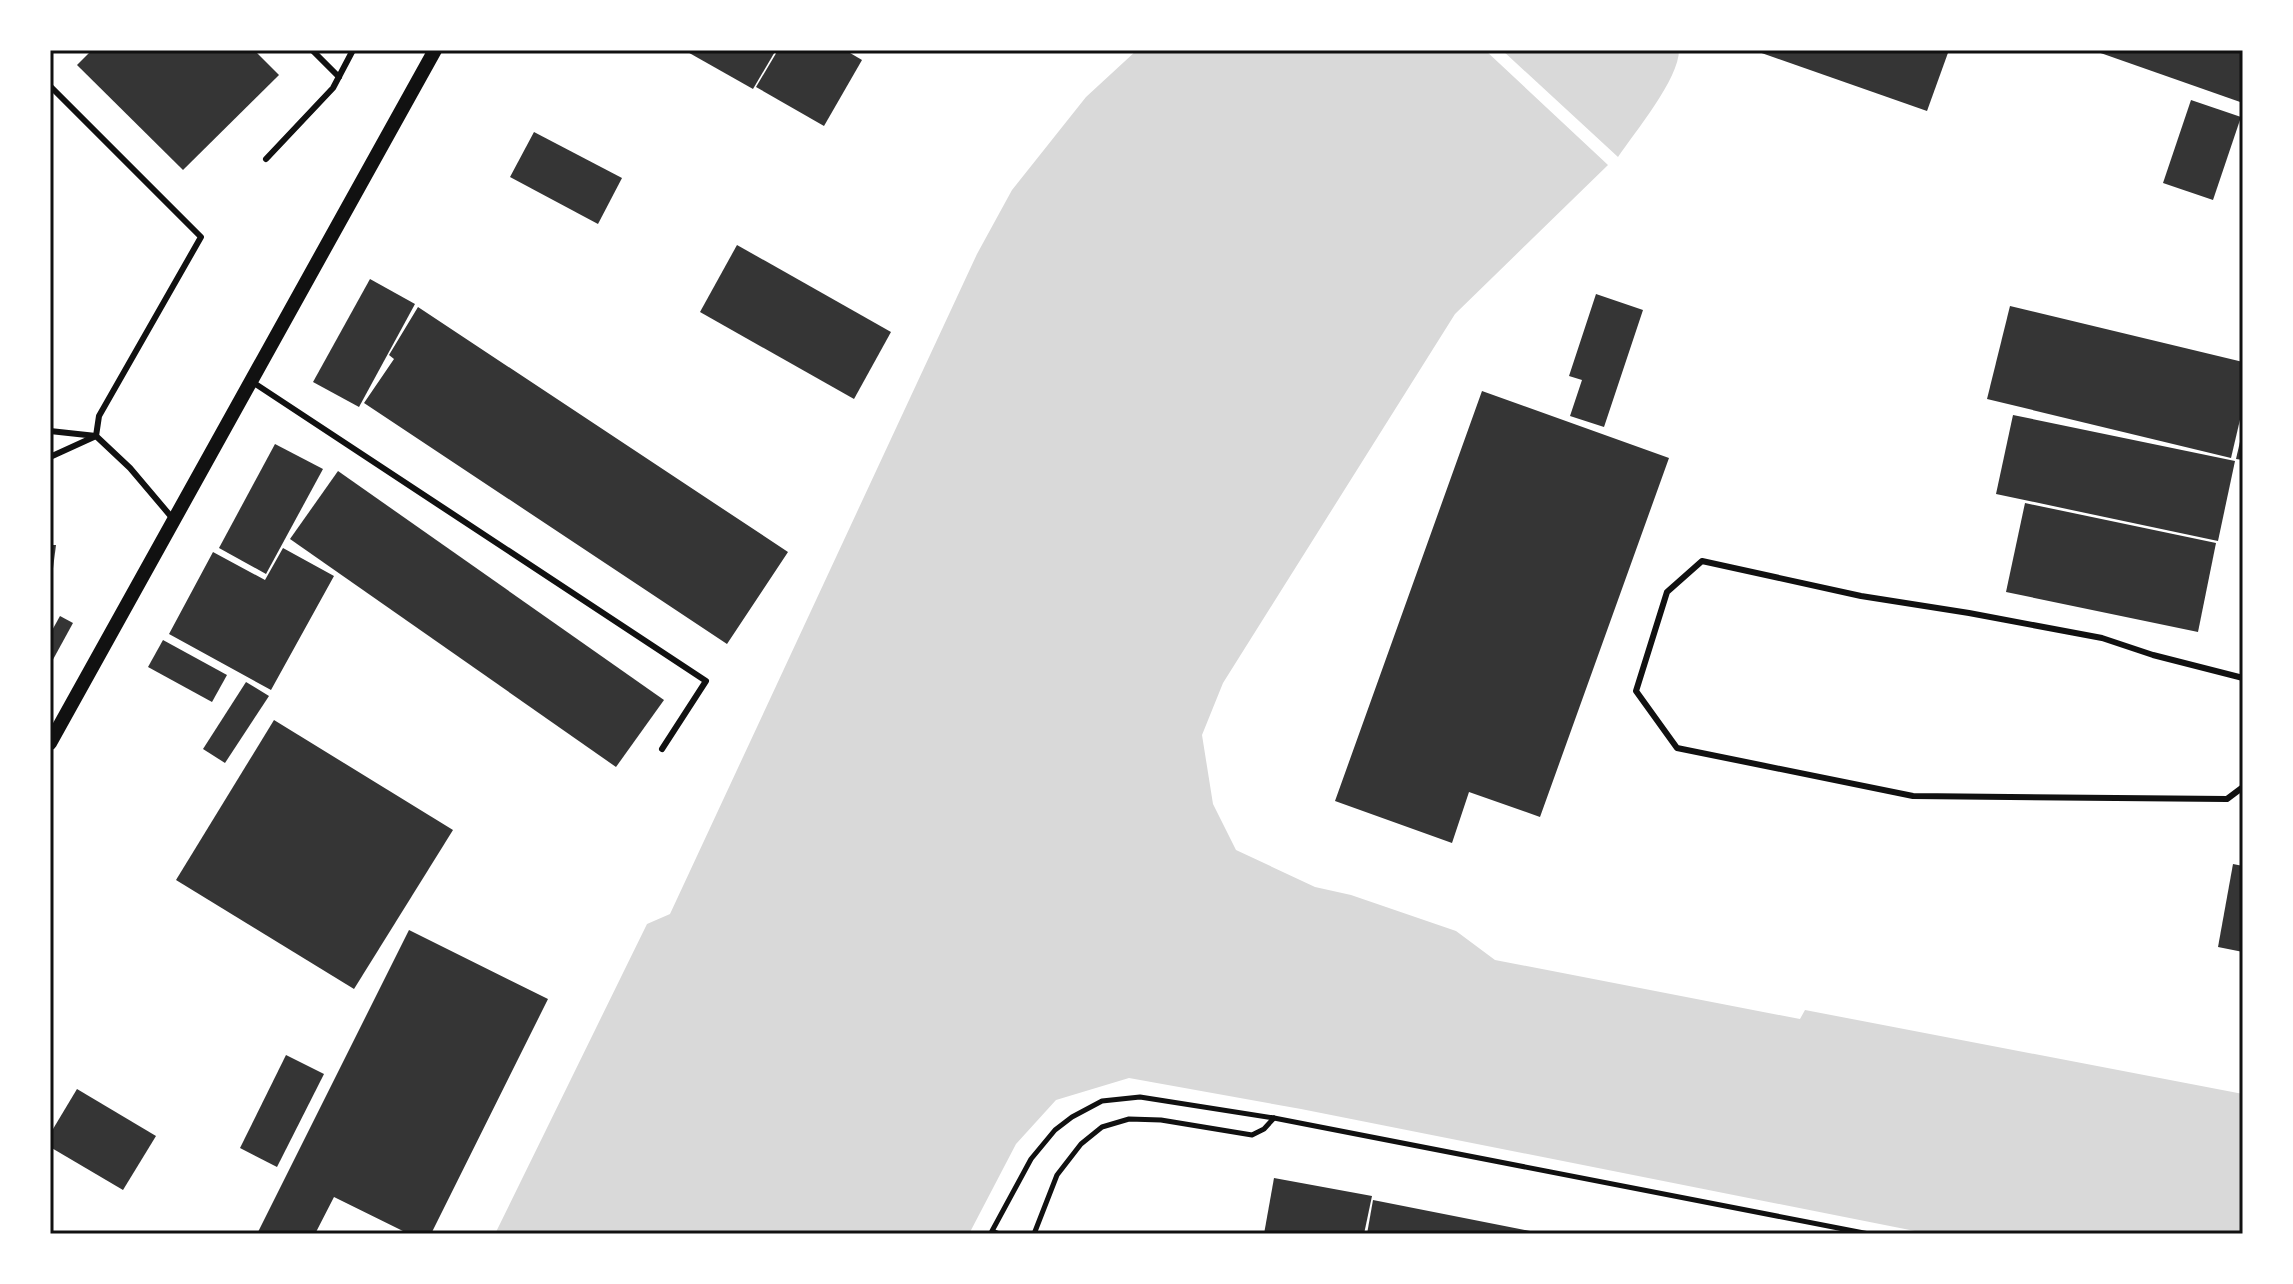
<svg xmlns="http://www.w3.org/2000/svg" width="2293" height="1284" viewBox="0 0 2293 1284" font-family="'Sofia Sans Condensed',sans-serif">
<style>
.water{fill:#d9d9d9}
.building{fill:#353535}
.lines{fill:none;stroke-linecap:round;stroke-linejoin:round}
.path{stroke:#111;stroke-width:5}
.service{stroke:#111;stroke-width:6}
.tertiary{stroke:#111;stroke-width:14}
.neatline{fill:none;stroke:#111;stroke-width:3}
</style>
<rect width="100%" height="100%" fill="#fff"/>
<!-- water -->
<g class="water">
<polygon points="1137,50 1485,50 1608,165 1455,314 1223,683 1202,735 1213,804 1236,850 1315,887 1351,895 1456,931 1495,960 1800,1019 1805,1010 2243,1094 2243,1234 1930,1234 1301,1109 1129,1078 1056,1100 1016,1144 969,1234 495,1234 647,924 670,914 977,254 1012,190 1086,97"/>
<path d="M1502 50H1679C1679 79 1635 132 1618 157Z"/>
</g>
<!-- building -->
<g class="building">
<polygon points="92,50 254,50 279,75 183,170 77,65"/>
<polygon points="684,50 776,50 753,89"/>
<polygon points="778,50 845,50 862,60 824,126 756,87"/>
<polygon points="1753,50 1949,50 1927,111"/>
<polygon points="2092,50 2243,50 2243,103"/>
<polygon points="2191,100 2241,117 2213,200 2163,183"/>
<polygon points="534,132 622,178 598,224 510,177"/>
<polygon points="737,245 891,332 854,399 700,312"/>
<polygon points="370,279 415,304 359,407 313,382"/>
<polygon points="1596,294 1643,310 1604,427 1570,416 1582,380 1569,376"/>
<polygon points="2010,306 2243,362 2243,407 2231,458 1987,399"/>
<polygon points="418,307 788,552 727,644 364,403 394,359 389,355"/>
<polygon points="1482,391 1669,458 1540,817 1469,792 1452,843 1335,801"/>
<polygon points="2013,415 2235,461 2218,541 1996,494"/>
<polygon points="2242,433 2243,433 2243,460 2236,459"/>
<polygon points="275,444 323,469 266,574 219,548"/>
<polygon points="338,471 664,700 616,767 290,539"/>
<polygon points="2025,503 2216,543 2198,632 2006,592"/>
<polygon points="50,545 56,545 52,576 50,576"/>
<polygon points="283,548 334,576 271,690 169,634 213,552 265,580"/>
<polygon points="60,616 73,623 50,665 50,634"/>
<polygon points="163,640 227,675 212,702 148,667"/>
<polygon points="246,682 269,696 225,763 203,749"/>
<polygon points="274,720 453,830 354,989 176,880"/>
<polygon points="2233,864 2243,866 2243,952 2218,947"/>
<polygon points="409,930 548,999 431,1234 409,1234 334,1197 315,1234 257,1234"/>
<polygon points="286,1055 324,1074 277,1167 240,1148"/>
<polygon points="77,1089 156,1136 123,1190 50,1147 50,1134"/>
<polygon points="1274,1178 1372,1196 1364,1234 1264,1234"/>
<polygon points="1373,1200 1540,1233 1540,1234 1367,1234"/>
</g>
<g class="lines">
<!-- path -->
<g class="path">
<polyline points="1000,1234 992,1231 1031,1159 1055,1130 1072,1117 1102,1101 1140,1097 1274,1118 1869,1234"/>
<polyline points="1034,1234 1057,1175 1081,1144 1102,1127 1129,1119 1161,1120 1252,1135 1264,1129 1274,1118"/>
</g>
<!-- service -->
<g class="service">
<polyline points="312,50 339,77"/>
<polyline points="50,86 201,237 99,416 96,436 50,457"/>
<polyline points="266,159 333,88 353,50"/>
<polyline points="251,381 706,681 662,749"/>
<polyline points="50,431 96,436 130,468 174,520"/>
<polyline points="2243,678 2153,655 2102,638 1969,613 1861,596 1702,561 1667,592 1636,691 1677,748 1913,796 2227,799 2243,787"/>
</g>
<!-- tertiary -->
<polyline class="tertiary" points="50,743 435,50"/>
</g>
<!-- border -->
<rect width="2293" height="1284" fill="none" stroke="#ffffff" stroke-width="104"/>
<rect x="52" y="52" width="2189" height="1180" class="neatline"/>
</svg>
